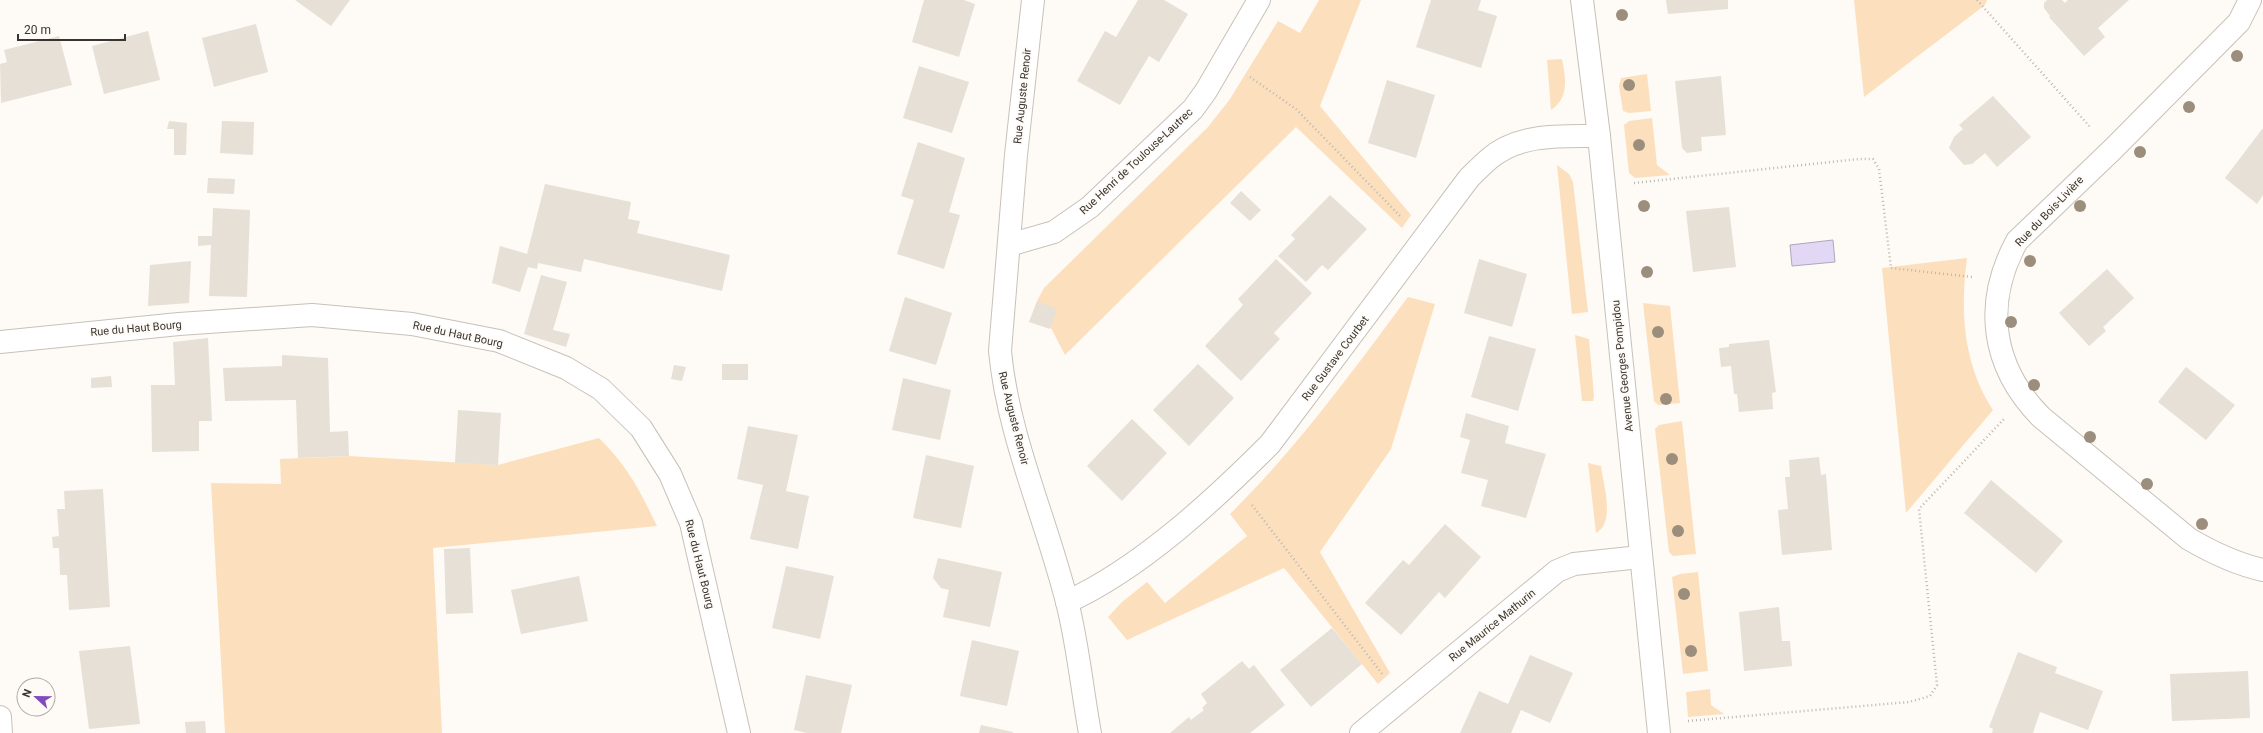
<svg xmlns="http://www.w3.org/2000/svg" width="2263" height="733" viewBox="0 0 2263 733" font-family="Roboto,sans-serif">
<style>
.green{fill:#fce0be}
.water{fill:#e2d8f5;stroke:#afa7ba}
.building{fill:#e7e0d7}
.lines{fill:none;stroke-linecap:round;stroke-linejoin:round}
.minor-casing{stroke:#c8c1b9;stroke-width:24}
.path{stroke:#bab7b2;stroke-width:2.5;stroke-dasharray:1 3;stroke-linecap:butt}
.minor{stroke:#fff;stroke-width:22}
.tree{fill:#9c8e7c}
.labels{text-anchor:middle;stroke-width:3.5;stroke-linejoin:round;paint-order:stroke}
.street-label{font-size:11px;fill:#373431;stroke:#fefaf5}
</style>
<rect width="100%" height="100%" fill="#fefaf5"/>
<!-- green -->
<g class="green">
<polygon points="1319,0 1361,0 1320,106 1411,215 1402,228 1296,127 1065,355 1037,301 1044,288 1208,127 1230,99 1278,21 1300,33"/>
<polygon points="1854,0 1987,0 1985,5 1864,97"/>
<path d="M1562 59C1566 79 1569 98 1551 110L1547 60Z"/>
<polygon points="1647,74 1651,111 1629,113 1623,111 1619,86 1621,78"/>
<polygon points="1652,118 1657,165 1670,175 1635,178 1629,173 1624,125 1629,121"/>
<polygon points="1557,165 1569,174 1573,182 1588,312 1572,314"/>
<path d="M1967 258C1960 311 1963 364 1993 410L1906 513 1882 268Z"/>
<path d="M1408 297 1435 304 1391 449 1320 552 1390 673 1378 684 1284 568 1127 640 1108 617 1122 602 1147 582 1165 603 1247 536 1230 514C1297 448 1352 372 1408 297Z"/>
<polygon points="1643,303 1670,306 1680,403 1658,405 1654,401"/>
<polygon points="1575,335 1589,339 1594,396 1593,401 1582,401"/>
<polygon points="1682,421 1696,554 1673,556 1669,552 1655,429 1659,425"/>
<path d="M599 438C629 468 639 489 657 526L433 548 442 733H225L211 483 281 484 280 459 349 456 498 465Z"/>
<path d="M1588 463 1601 466C1603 484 1616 522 1596 533Z"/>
<polygon points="1698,572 1708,671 1683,674 1672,577 1680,574"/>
<polygon points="1710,689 1711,705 1724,714 1688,717 1686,692"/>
</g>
<!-- water -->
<polygon class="water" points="1833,240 1835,262 1792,266 1790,245"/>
<!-- building -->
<g class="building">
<polygon points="295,0 350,0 331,26"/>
<polygon points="924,0 964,0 975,4 959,57 912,42"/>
<polygon points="1138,0 1164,0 1188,14 1159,62 1149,56 1120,105 1077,81 1105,31 1116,37"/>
<polygon points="1431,0 1481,0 1478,10 1497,16 1481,68 1416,47"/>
<polygon points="1666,0 1728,0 1728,9 1668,14"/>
<polygon points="2047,0 2062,0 2065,3 2068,0 2129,0 2098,28 2105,37 2084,56 2049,17 2050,16 2044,8 2044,3"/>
<polygon points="256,24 268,72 214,87 202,38"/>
<polygon points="148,31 160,80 104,94 92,46"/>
<polygon points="59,36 72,85 1,103 0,64 7,62 4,50"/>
<polygon points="919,66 969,82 952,133 903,118"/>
<polygon points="1721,76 1726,135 1701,137 1702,151 1687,153 1682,148 1675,81"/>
<polygon points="1387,80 1435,95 1416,158 1368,143"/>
<polygon points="1993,96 2031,137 1997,167 1985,153 1972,164 1964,165 1949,148 1954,137 1963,129 1959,125"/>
<polygon points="169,121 187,123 186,155 174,155 174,129 167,129"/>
<polygon points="222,121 254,122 253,155 220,153"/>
<polygon points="2263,128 2263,195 2257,204 2225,178"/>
<polygon points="918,142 965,158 949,212 960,215 944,269 897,254 914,200 901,196"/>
<polygon points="208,178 235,179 234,194 207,193"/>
<polygon points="545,184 631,202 628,219 640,221 637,233 730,255 722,291 584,259 581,272 538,263 537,269 528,267 520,292 492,283 500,246 527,254"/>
<polygon points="1241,191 1261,210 1250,221 1230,203"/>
<polygon points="1330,195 1367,229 1328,270 1322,265 1306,282 1278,256 1295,239 1291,235"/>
<polygon points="1729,207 1736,267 1693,272 1686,211"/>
<polygon points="213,208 250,210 247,297 209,296 211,245 198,246 198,236 212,236"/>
<polygon points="1276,259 1312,293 1274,333 1280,339 1241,381 1205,346 1243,305 1238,299"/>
<polygon points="1479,259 1527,274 1512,327 1464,313"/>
<polygon points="191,261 189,303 148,306 150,265"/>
<polygon points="2107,269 2134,298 2103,327 2106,331 2089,346 2059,313"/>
<polygon points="541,275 567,282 553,330 570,334 566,347 524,334"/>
<polygon points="905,297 952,313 936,365 889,351"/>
<polygon points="1037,301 1057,309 1050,329 1029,322"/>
<polygon points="1489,336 1536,349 1518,411 1471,397"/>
<polygon points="208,338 212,421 199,421 199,451 152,452 151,385 175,385 173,342"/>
<polygon points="1769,340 1776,392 1772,393 1773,409 1739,412 1737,394 1734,394 1731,366 1721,367 1719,348 1729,347 1729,344"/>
<polygon points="282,355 328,358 330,432 348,431 349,456 298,458 296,400 225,401 223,368 282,366"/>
<rect x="722" y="364" width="26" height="16"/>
<polygon points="1198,364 1234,398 1189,446 1153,410"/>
<polygon points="674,365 686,367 682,381 671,379"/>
<polygon points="2186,367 2235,405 2206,440 2158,402"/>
<polygon points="111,376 112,387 91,388 91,378"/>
<polygon points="903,378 951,390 940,440 892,430"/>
<polygon points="458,410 501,413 498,465 455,463"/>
<polygon points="1466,413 1509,426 1505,443 1546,454 1526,518 1481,506 1488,480 1461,473 1470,440 1460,437"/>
<polygon points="1132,419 1167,453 1122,501 1087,466"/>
<polygon points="748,426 798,435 786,491 809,496 798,549 750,539 763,485 737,479"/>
<polygon points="926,455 974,466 961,528 913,518"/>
<polygon points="1819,457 1821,475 1826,474 1832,550 1782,555 1778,510 1788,509 1785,477 1790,477 1789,460"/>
<polygon points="1991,480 2063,541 2036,573 1964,513"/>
<polygon points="103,489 110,607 69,610 67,575 60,575 59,548 53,548 52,537 59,536 57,509 65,509 64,491"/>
<polygon points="1445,524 1481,557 1445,598 1439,592 1401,635 1365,603 1403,560 1409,565"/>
<polygon points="470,548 473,613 446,614 444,549"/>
<polygon points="938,558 1002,572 990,627 943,617 949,590 941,588 933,578"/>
<polygon points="786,566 834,576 820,639 772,628"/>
<polygon points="579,576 588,621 521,634 511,590"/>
<polygon points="1779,607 1782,641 1790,641 1792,666 1744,671 1739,612"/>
<polygon points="1332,628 1362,664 1311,707 1280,670"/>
<polygon points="972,640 1019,651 1007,706 960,696"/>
<polygon points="130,646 140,724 89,729 79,651"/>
<polygon points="2018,652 2057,667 2055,673 2103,691 2088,730 2040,712 2033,733 1992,733 1993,729 1989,727"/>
<polygon points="1530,655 1573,673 1550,723 1521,710 1511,733 1460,733 1479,691 1508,704"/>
<polygon points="1242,661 1249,669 1254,665 1285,705 1250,733 1170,733 1189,717 1191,720 1204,710 1202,708 1207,703 1201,694"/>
<polygon points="2248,671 2250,718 2172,721 2170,674"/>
<polygon points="806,675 852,685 841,733 807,733 794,730"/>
<polygon points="205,721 206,733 186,733 185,722"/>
<polygon points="981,725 1013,732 1013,733 979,733"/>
</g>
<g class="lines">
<!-- minor casing -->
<g class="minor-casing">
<g id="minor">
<path d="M1033 0 1016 155 1000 351C1008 437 1046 518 1067 602 1078 644 1082 690 1090 733"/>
<polyline points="1582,0 1599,136 1659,733"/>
<path d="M2250 0 2239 22 2113 149 2017 241C1983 303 1991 366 2041 417L2189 539C2213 553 2236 564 2263 570"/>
<polyline points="1009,245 1054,232 1090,207 1193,109 1206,91 1259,0"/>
<polyline points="0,342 179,324 312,315 412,324 499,341 566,368 601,389 641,428 670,474 691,523 739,733"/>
<path d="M1067 602C1141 568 1213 501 1270 444L1469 178C1475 172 1482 165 1489 159 1519 133 1562 136 1599 136"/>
<polyline points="0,717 1,733"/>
<polyline points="1361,733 1557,571 1574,564 1640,557"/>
</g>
</g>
<!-- path -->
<g class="path">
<polyline points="1977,0 2091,128"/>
<polyline points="1250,77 1296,109 1402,218"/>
<polyline points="1634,183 1859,159 1873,159 1879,169 1891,268 1972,277"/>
<polyline points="1252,505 1383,675"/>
<polyline points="1688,721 1909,702 1930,696 1937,685 1919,509 2004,419"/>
</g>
<!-- minor -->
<use href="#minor" class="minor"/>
</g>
<!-- trees -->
<g class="tree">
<circle cx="1622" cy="15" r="6"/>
<circle cx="2237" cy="56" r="6"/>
<circle cx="1629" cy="85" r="6"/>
<circle cx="2189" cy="107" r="6"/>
<circle cx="1639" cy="145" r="6"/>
<circle cx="2140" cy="152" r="6"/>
<circle cx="1644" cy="206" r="6"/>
<circle cx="2080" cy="206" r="6"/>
<circle cx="2030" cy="261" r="6"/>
<circle cx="1647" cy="272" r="6"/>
<circle cx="2011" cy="322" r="6"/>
<circle cx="1658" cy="332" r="6"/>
<circle cx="2034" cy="385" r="6"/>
<circle cx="1666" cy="399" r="6"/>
<circle cx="2090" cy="437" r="6"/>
<circle cx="1672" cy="459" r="6"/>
<circle cx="2147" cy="484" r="6"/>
<circle cx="2202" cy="524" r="6"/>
<circle cx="1678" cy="531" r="6"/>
<circle cx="1684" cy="594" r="6"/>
<circle cx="1691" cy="651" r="6"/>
</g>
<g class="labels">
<!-- street labels -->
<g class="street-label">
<text transform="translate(1022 96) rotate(-84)" y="4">Rue Auguste Renoir</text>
<text transform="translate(1136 161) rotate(-43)" y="4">Rue Henri de Toulouse-Lautrec</text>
<text transform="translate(2049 211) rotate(-46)" y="4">Rue du Bois-Livière</text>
<text transform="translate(136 328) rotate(-5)" y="4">Rue du Haut Bourg</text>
<text transform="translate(458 334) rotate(12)" y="4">Rue du Haut Bourg</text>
<text transform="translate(1335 358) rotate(-53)" y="4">Rue Gustave Courbet</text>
<text transform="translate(1622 366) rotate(-96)" y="4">Avenue Georges Pompidou</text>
<text transform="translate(1014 418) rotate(76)" y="4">Rue Auguste Renoir</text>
<text transform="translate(700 564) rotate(76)" y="4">Rue du Haut Bourg</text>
<text transform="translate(1492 625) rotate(-39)" y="4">Rue Maurice Mathurin</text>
</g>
</g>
<!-- north arrow -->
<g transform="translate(36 697) rotate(292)"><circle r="19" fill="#fefaf5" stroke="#aeaba7"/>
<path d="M0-3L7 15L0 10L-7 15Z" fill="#824ac1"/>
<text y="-6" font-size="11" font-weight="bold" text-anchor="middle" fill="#373431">N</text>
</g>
<!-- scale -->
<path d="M18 34v6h107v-6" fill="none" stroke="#373431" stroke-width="2"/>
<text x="24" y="34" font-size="12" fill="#373431" stroke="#fefaf5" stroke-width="3" paint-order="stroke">20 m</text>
</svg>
